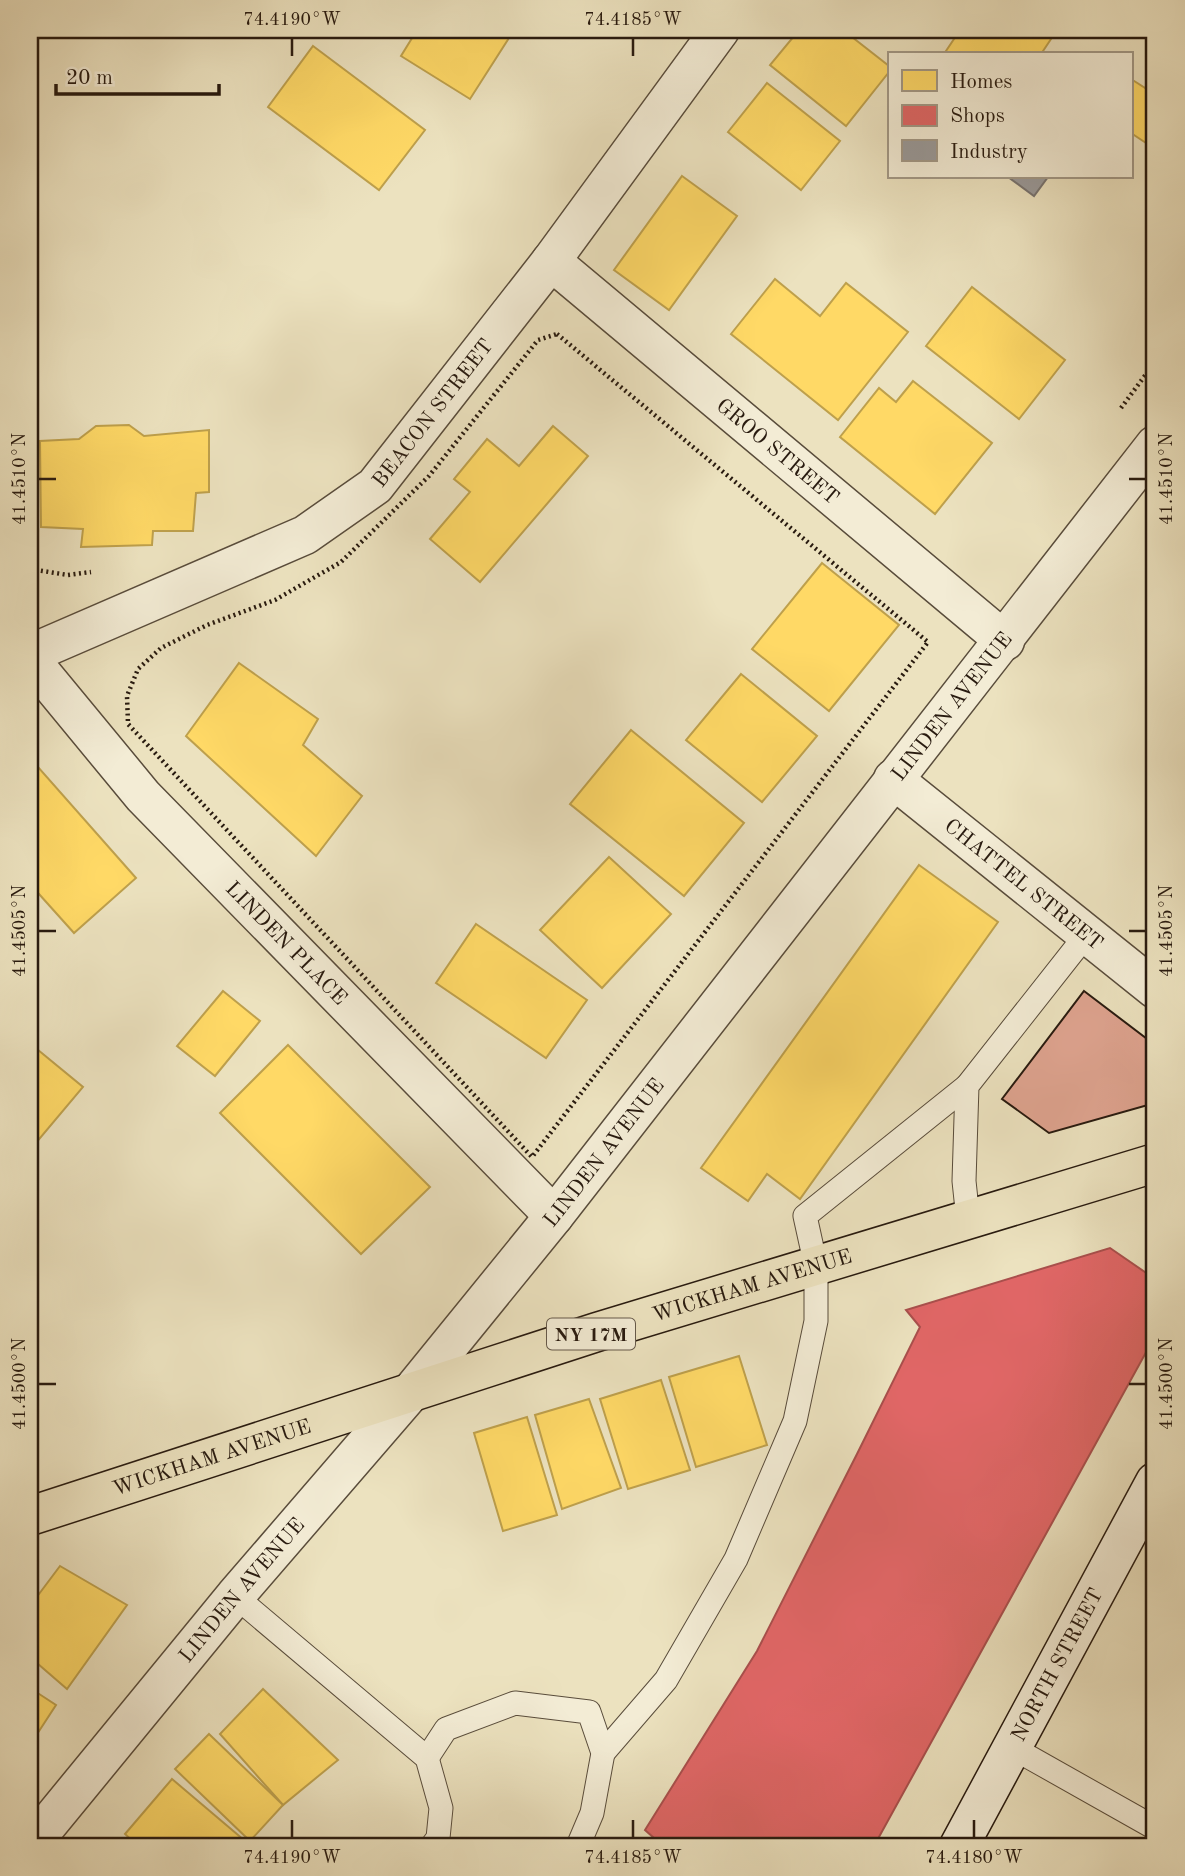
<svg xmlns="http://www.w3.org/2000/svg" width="1185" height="1876" viewBox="0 0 1185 1876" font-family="'Old Standard TT',serif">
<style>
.homes{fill:#ffd966;stroke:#bea04c;stroke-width:2}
.shops{fill:#e06666;stroke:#a94f4c;stroke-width:2}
.industry{fill:#999;stroke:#777370;stroke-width:2}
.building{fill:#dea38f;stroke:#281a0f;stroke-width:2}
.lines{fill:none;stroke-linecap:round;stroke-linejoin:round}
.lane-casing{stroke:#594c3b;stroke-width:25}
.street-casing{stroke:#594c3b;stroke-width:41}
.secondary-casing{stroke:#281a0f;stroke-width:41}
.primary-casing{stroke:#281a0f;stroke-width:41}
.path{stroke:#281a0f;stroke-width:4.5;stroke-dasharray:2 3.5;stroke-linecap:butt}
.lane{stroke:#f3ecd5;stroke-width:23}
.street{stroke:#f3ecd5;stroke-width:38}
.secondary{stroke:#f3ecd5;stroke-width:38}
.primary{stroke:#ece2bf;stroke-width:38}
.ticks{fill:none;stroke:#281a0f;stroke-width:2.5}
.labels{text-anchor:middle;stroke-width:7;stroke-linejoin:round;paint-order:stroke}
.shield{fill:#f3ecd5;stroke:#65594a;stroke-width:2}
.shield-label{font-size:19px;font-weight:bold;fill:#281a0f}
.street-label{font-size:21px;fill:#281a0f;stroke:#f3ecd5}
.neatline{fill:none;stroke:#281a0f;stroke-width:2.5}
.ticks-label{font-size:18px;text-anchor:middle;fill:#281a0f}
</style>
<rect width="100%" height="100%" fill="#ece2bf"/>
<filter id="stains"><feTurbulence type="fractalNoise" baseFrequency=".00286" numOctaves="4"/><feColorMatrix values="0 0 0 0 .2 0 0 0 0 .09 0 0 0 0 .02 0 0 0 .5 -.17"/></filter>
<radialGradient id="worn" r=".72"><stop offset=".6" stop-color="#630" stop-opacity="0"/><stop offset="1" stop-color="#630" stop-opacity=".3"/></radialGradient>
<!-- homes -->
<g class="homes">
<polygon points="417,30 514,30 470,99 401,56"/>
<polygon points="799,30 843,30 889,66 889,72 846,126 770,65"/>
<polygon points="960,30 1057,30 1041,54 944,54"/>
<polygon points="313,46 425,130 379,190 268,107"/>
<polygon points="1131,79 1150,91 1155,83 1155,149 1131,133"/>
<polygon points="767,83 840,141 801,190 728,132"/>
<polygon points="682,176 737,216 669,310 614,270"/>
<polygon points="775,279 820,316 846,283 908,332 838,420 731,334"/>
<polygon points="972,287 1065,360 1019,419 926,346"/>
<polygon points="913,381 992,443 935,514 840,437 879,388 896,402"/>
<polygon points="129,425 144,436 209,430 209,492 196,493 193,531 153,531 152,545 81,547 83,529 41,527 40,441 79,439 96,426"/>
<polygon points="553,426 588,456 480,582 430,539 470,492 454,479 487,439 519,466"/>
<polygon points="822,563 899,625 829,711 752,649"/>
<polygon points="239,663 318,719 303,745 362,796 316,856 186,736"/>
<polygon points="741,674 817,736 762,802 686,740"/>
<polygon points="631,730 744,823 684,896 570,804"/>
<polygon points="30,758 136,878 74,933 30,884"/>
<polygon points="609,857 671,914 602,988 540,930"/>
<polygon points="919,865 998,922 800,1199 767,1174 748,1201 701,1168"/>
<polygon points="476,924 587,1000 546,1058 436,983"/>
<polygon points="223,991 260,1021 215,1076 177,1046"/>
<polygon points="32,1045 83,1087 30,1150 30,1047"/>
<polygon points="288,1045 430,1187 361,1254 220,1113"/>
<polygon points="739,1356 767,1445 696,1467 669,1377"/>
<polygon points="661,1380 690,1470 628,1489 600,1399"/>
<polygon points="589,1399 621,1488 562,1509 535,1415"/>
<polygon points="527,1417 557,1515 503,1531 474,1433"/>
<polygon points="60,1566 127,1605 67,1689 30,1657 30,1606"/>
<polygon points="30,1688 56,1705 30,1745"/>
<polygon points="263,1689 338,1760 283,1805 220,1734"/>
<polygon points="209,1734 283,1805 250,1841 175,1769"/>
<polygon points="172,1779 251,1846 138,1846 125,1834"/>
</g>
<!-- shops -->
<polygon class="shops" points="1110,1248 1155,1279 1155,1336 874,1846 663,1846 645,1830 757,1651 857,1454 920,1327 906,1310"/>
<!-- industry -->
<polygon class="industry" points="1008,177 1048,177 1034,196"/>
<!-- building -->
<polygon class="building" points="1084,991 1155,1045 1155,1103 1049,1133 1002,1099"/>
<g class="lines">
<!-- lane casing -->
<g class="lane-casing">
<g id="lane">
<polyline points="968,1219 964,1181 967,1086 1086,935"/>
<polyline points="235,1596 427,1758 441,1808 438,1838 432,1846"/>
<polyline points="1013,1748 1155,1828"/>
<polyline points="603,1753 666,1680 736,1559 795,1421 816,1321 816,1266 805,1216 967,1086"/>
<polyline points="427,1758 446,1729 515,1703 589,1712 603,1753 592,1813 578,1846"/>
</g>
</g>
<!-- street casing -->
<g class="street-casing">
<g id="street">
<path id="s1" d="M551 261 1005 641"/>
<path id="s2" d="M30 654 305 535 375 486 551 261 720 30"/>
<path id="s3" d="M30 659 143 796 554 1216"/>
<path id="s4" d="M893 779 1155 989"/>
<path id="s5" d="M30 1846 235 1596 411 1392 554 1216 1155 445"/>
</g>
</g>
<!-- secondary casing -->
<g class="secondary-casing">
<g id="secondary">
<path id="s6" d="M959 1846 1155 1482"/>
</g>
</g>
<!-- primary casing -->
<g class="primary-casing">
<g id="primary">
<path id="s7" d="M30 1516 597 1332 1155 1163"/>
</g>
</g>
<!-- path -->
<g class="path">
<polygon points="557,334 928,642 532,1157 128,724 127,696 138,669 161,648 207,625 275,600 341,562 429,476 538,340"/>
<polyline points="1121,408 1155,362"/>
<polyline points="30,569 68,575 91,572"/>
</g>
<!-- lane -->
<use href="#lane" class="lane"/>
<!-- street -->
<use href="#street" class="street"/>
<!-- secondary -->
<use href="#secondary" class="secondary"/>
<!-- primary -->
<use href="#primary" class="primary"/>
</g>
<!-- ticks -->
<path class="ticks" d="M292 38V56M633 38V56M38 479H56M1129 479H1146M38 931H56M1129 931H1146M38 1384H56M1129 1384H1146M292 1820V1838M633 1820V1838M974 1820V1838"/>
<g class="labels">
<!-- shield labels -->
<rect class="shield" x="547" y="1318.5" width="88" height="31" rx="5"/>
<g class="shield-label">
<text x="591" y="1341">NY 17M</text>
</g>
<!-- street labels -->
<g class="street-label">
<text dy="7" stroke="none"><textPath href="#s2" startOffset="478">BEACON STREET</textPath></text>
<text dy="7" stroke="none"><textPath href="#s1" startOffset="296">GROO STREET</textPath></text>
<text dy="7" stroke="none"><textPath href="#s5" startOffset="1466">LINDEN AVENUE</textPath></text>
<text dy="7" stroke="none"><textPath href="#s4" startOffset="168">CHATTEL STREET</textPath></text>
<text dy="7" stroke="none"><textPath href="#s3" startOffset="383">LINDEN PLACE</textPath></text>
<text dy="7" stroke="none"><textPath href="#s5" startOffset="900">LINDEN AVENUE</textPath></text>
<text dy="7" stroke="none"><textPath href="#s7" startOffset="758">WICKHAM AVENUE</textPath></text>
<text dy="7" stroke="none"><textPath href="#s7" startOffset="191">WICKHAM AVENUE</textPath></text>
<text dy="7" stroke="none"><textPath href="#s5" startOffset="332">LINDEN AVENUE</textPath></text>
<text dy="7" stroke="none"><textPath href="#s6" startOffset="206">NORTH STREET</textPath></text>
</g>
</g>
<!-- margin -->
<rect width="1185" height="1876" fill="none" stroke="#ece2bf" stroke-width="77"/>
<!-- legend -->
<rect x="888" y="52" width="245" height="126" fill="#f3ecd5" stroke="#a29886" stroke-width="2"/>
<rect x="902" y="70" width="35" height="21" fill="#ffd966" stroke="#a29886" stroke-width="2"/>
<text x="950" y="88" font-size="21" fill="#281a0f">Homes</text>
<rect x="902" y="105" width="35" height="21" fill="#e06666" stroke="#a29886" stroke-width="2"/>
<text x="950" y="122" font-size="21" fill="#281a0f">Shops</text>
<rect x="902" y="140" width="35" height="21" fill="#999999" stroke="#a29886" stroke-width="2"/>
<text x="950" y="158" font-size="21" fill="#281a0f">Industry</text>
<!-- scale -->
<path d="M56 84v10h163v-10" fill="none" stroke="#281a0f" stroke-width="3.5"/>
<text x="66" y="84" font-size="21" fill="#281a0f" stroke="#f3ecd5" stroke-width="5" paint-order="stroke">20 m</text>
<rect x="38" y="38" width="1108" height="1800" class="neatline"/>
<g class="ticks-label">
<text x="292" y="25">74.4190°W</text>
<text x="633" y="25">74.4185°W</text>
<text transform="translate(19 479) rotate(-90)" y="6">41.4510°N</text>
<text transform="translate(1166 479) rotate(-90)" y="6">41.4510°N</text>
<text transform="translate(19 931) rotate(-90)" y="6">41.4505°N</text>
<text transform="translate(1166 931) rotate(-90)" y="6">41.4505°N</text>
<text transform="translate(19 1384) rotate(-90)" y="6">41.4500°N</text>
<text transform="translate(1166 1384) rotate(-90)" y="6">41.4500°N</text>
<text x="292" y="1863">74.4190°W</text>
<text x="633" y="1863">74.4185°W</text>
<text x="974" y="1863">74.4180°W</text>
</g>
<rect width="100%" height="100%" filter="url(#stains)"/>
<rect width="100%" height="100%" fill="url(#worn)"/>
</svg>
